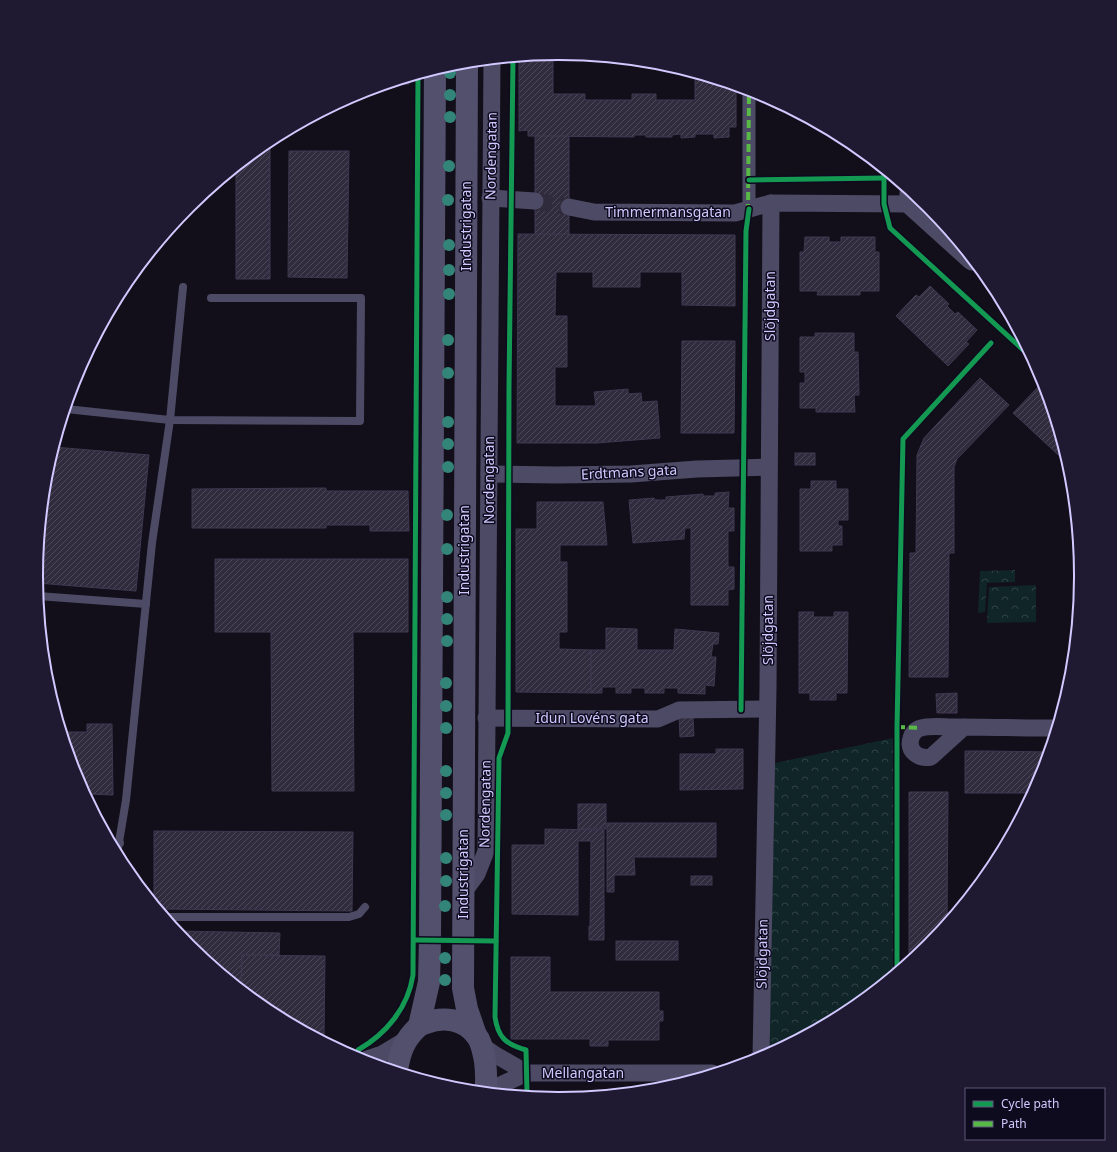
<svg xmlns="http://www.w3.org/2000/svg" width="1117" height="1152" viewBox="0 0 1117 1152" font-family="'Noto Sans',sans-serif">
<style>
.park{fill:url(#park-crowns)}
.building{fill:url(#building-hatch);stroke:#3e3850}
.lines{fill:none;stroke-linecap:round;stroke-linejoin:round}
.minor-tunnel{stroke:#2f2b3c;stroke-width:17;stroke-dasharray:17 8;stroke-linecap:butt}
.service{stroke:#4c4a64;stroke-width:8}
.pedestrian{stroke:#4c4a64;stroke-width:13}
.minor{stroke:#4c4a64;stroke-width:17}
.tertiary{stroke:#4c4a64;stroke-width:21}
.secondary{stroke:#53506e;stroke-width:22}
.quiet{stroke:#58b947;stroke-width:4;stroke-dasharray:8 4;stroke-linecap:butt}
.cycleway-casing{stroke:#0f0b1f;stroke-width:8}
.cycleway{stroke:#139951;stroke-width:5}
.tree{fill:#338579}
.labels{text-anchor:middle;stroke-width:3;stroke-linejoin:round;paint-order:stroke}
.street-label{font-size:14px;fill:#d1c9ff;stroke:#0f0b1f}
.rim{fill:none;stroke:#d1c9ff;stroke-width:2}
</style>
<defs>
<pattern id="park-crowns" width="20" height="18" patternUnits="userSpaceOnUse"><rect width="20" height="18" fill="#0f2527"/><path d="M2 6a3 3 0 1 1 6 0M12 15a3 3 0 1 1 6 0" fill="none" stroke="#314347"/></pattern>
<pattern id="building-hatch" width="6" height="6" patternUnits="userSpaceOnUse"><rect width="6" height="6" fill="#302c3e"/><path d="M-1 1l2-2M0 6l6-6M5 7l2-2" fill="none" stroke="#4d495b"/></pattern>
</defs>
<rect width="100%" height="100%" fill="#120f1a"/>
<!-- park -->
<g class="park">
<polygon points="1015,570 1015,582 987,583 985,612 978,613 980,571"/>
<polygon points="1036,585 1036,622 987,623 989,587"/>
<polygon points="893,738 893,974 849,1011 769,1053 775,763"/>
</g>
<!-- building -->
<g class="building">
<polygon points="553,54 553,94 585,94 585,100 632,100 632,94 656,94 656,100 695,100 695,74 736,86 736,127 729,127 729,137 714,138 714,134 695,134 695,137 681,138 681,134 672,135 672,137 646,137 646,135 634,135 634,137 528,136 528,130 519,131 519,57"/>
<polygon points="409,78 409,84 387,85"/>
<rect x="535" y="136" width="34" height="99"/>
<polygon points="262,147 270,147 270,279 236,279 236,168"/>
<polygon points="289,151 349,151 347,278 288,277"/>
<polygon points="213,187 213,193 205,193"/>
<polygon points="518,234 735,235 735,306 682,305 682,272 640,272 640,287 593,287 593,272 556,272 555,316 567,316 567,367 555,367 555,406 596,406 594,392 628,389 628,394 641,393 642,402 657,401 660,438 597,443 517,443"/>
<polygon points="805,237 829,237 829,242 841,242 841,237 875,237 875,252 879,252 879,291 860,291 860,295 817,295 818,291 800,291 800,252 804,252"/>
<polygon points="930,286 949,304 947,306 955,314 958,312 977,330 966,342 969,344 948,366 896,316 916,295 919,297"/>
<polygon points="815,333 854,333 854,352 858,352 859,395 854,395 855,412 816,412 816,408 800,408 800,383 805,383 805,372 800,372 800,337 815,337"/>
<polygon points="682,341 735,341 734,433 681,433"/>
<polygon points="980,378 1009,405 957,459 954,467 954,553 949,553 948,677 909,677 910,553 916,553 917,455 924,438"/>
<polygon points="1039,386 1047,393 1068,464 1013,413"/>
<polygon points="54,447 149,455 136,591 37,583 36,576 46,474"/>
<rect x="795" y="453" width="20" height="12"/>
<polygon points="811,481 836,481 836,489 848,489 848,520 838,520 838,526 842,526 842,545 832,545 832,551 800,551 800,489 811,489"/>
<polygon points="326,488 326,491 408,491 409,531 370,531 370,525 326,525 326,528 192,528 192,489"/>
<polygon points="729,492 728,508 734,508 734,531 728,531 728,567 734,567 734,589 728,590 728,605 691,605 691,528 685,528 684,539 633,543 629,500 654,498 655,500 666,500 666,497 703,494 703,496 715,496 715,493"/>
<polygon points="537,502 603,502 607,545 560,545 560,562 567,562 567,632 559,632 559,649 591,650 591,693 516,692 516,529 537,529"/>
<polygon points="215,559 408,559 408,632 353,632 354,791 272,791 271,632 215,632"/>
<polygon points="799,612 814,612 813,617 834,617 834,612 848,612 847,693 836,693 836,700 810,700 810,693 799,693"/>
<polygon points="606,628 637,629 637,650 674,650 675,629 719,633 718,644 713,644 711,657 716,657 714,686 705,685 705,694 678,693 678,688 664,688 664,693 645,693 645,688 631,688 631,693 616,693 616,687 602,687 602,693 591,693 591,650 606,650"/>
<polygon points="957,693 957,713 937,713 936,694"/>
<polygon points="679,717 693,717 694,736 680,737"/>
<polygon points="87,724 112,724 113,795 86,794 76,776 62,732 87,732"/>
<polygon points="716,749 743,749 743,789 680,790 680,754 716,754"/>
<polygon points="965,751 988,751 1049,752 1041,776 1032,793 965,793"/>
<polygon points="909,792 948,792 947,922 928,946 909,961"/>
<rect x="578" y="804" width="28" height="25"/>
<polygon points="607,823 716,823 716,857 634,857 635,875 614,875 614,892 607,892"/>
<polygon points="545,829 604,830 604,940 589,940 589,926 590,926 591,841 578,841 578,915 512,914 512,845 545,845"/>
<polygon points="154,831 353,832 352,911 159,909 154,902"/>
<rect x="691" y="876" width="21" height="9"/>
<polygon points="177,931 280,933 279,955 242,955 241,988 189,945"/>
<rect x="616" y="941" width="62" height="19"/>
<polygon points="242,955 325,956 324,1037 318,1037 268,1010 241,988"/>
<polygon points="511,957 550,957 550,992 659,992 659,1011 663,1011 663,1021 659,1021 659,1040 608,1040 608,1046 590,1046 590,1039 511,1039"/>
</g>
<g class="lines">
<!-- minor-tunnel -->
<polyline class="minor-tunnel" points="535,201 569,207"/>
<!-- service -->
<g class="service">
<polyline points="66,409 170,420 360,421 361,298 211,298"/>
<polyline points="38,596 146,604"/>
<polyline points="111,843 120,843"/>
<polyline points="117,854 126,800 152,543 170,420 183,287"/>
<polyline points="165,917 349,917 359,914 365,907"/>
</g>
<!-- pedestrian -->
<polyline class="pedestrian" points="749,209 749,91"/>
<!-- minor -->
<g class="minor">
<polyline points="490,198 535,201"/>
<polyline points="569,207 594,212 735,213 771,203 910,204"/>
<polyline points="489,474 557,475 631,474 697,469 769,467"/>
<polyline points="486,718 658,719 679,710 767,709"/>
<path d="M964 727 931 757C919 759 907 752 911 738 912 734 916 729 921 728 929 725 945 727 955 727 988 727 1022 728 1056 728"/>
<polyline points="463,893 477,874 486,851 492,60"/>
<polyline points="481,1045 494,1054 527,1073"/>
<polyline points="761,1057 768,689 771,203"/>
<polyline points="364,1060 382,1054 407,1039"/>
<polyline points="491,1092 496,1087 527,1073 712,1073"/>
</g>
<!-- tertiary -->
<polyline class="tertiary" points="910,192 910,204 972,260"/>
<!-- secondary -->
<g class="secondary">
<polyline points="467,63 463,988 467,1009 476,1035"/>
<polyline points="419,1026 429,982 430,940 435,70"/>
<path d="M397 1070C400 1052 404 1040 418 1027 420 1025 423 1024 426 1023 443 1016 464 1019 476 1035 482 1042 483 1052 485 1061 486 1070 487 1082 485 1091"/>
</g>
<!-- quiet -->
<g class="quiet">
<polyline points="748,212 749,91"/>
<polyline points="897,727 921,728"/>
</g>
<!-- cycleway casing -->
<g class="cycleway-casing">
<g id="cycleway">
<path d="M513 58 509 387 508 733 499 758 495 1017C498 1038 506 1044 526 1050L527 1093 520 1095"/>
<polyline points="884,171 884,204 890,228 1031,357"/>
<polyline points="749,180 884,178"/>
<polyline points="741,710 746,231 749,209"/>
<polyline points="414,940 496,941"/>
<polyline points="897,971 897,727 903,439 991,343"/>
<path d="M358 1058V1050C386 1034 408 1008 413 975L418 75"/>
</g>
</g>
<!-- cycleway -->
<use href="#cycleway" class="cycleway"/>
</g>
<!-- trees -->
<g class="tree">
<circle cx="450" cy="73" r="6"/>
<circle cx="450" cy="95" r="6"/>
<circle cx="450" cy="117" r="6"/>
<circle cx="449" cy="166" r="6"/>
<circle cx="448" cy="200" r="6"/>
<circle cx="449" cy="245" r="6"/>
<circle cx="449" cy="270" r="6"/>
<circle cx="449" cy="294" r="6"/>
<circle cx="448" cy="340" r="6"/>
<circle cx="448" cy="373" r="6"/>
<circle cx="448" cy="422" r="6"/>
<circle cx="448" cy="444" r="6"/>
<circle cx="448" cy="467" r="6"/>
<circle cx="447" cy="515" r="6"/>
<circle cx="447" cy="549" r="6"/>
<circle cx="447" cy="597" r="6"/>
<circle cx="447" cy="619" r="6"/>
<circle cx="447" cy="641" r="6"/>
<circle cx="446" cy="683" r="6"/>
<circle cx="446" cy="706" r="6"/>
<circle cx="446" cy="728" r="6"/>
<circle cx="446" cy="771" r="6"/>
<circle cx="446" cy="793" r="6"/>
<circle cx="446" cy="815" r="6"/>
<circle cx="446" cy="858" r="6"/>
<circle cx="446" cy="881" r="6"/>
<circle cx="445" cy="906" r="6"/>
<circle cx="445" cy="958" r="6"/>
<circle cx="445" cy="980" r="6"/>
</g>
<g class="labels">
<!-- street labels -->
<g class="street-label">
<text transform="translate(491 156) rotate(-89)" y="5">Nordengatan</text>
<text x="668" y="217">Timmermansgatan</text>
<text transform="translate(466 226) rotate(-90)" y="5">Industrigatan</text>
<text transform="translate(770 306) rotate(-90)" y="5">Slöjdgatan</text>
<text transform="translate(629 472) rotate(-3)" y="5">Erdtmans gata</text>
<text transform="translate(489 480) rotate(-90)" y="5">Nordengatan</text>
<text transform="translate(464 550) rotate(-90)" y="5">Industrigatan</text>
<text transform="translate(768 630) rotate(-90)" y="5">Slöjdgatan</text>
<text x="592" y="723">Idun Lovéns gata</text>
<text transform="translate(485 804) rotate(-89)" y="5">Nordengatan</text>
<text transform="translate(463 874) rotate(-90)" y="5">Industrigatan</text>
<text transform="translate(762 954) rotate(-89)" y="5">Slöjdgatan</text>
<text x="583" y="1078">Mellangatan</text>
</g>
</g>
<!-- crop -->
<path d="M0 0H1117V1152H0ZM558 60H559A515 515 0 0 1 1074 575V577A515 515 0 0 1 559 1092H558A515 515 0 0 1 43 577V575A515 515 0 0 1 558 60Z" fill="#1f1a31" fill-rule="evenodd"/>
<path class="rim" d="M558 60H559A515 515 0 0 1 1074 575V577A515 515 0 0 1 559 1092H558A515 515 0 0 1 43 577V575A515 515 0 0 1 558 60Z"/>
<!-- legend -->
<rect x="965" y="1088" width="140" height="52" fill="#0f0b1f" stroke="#5d5779"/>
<rect x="973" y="1101" width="20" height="6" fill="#139951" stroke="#5d5779"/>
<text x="1001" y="1108" font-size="12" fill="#d1c9ff">Cycle path</text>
<rect x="973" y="1121" width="20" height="6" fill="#58b947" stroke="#5d5779"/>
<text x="1001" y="1128" font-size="12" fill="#d1c9ff">Path</text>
</svg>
